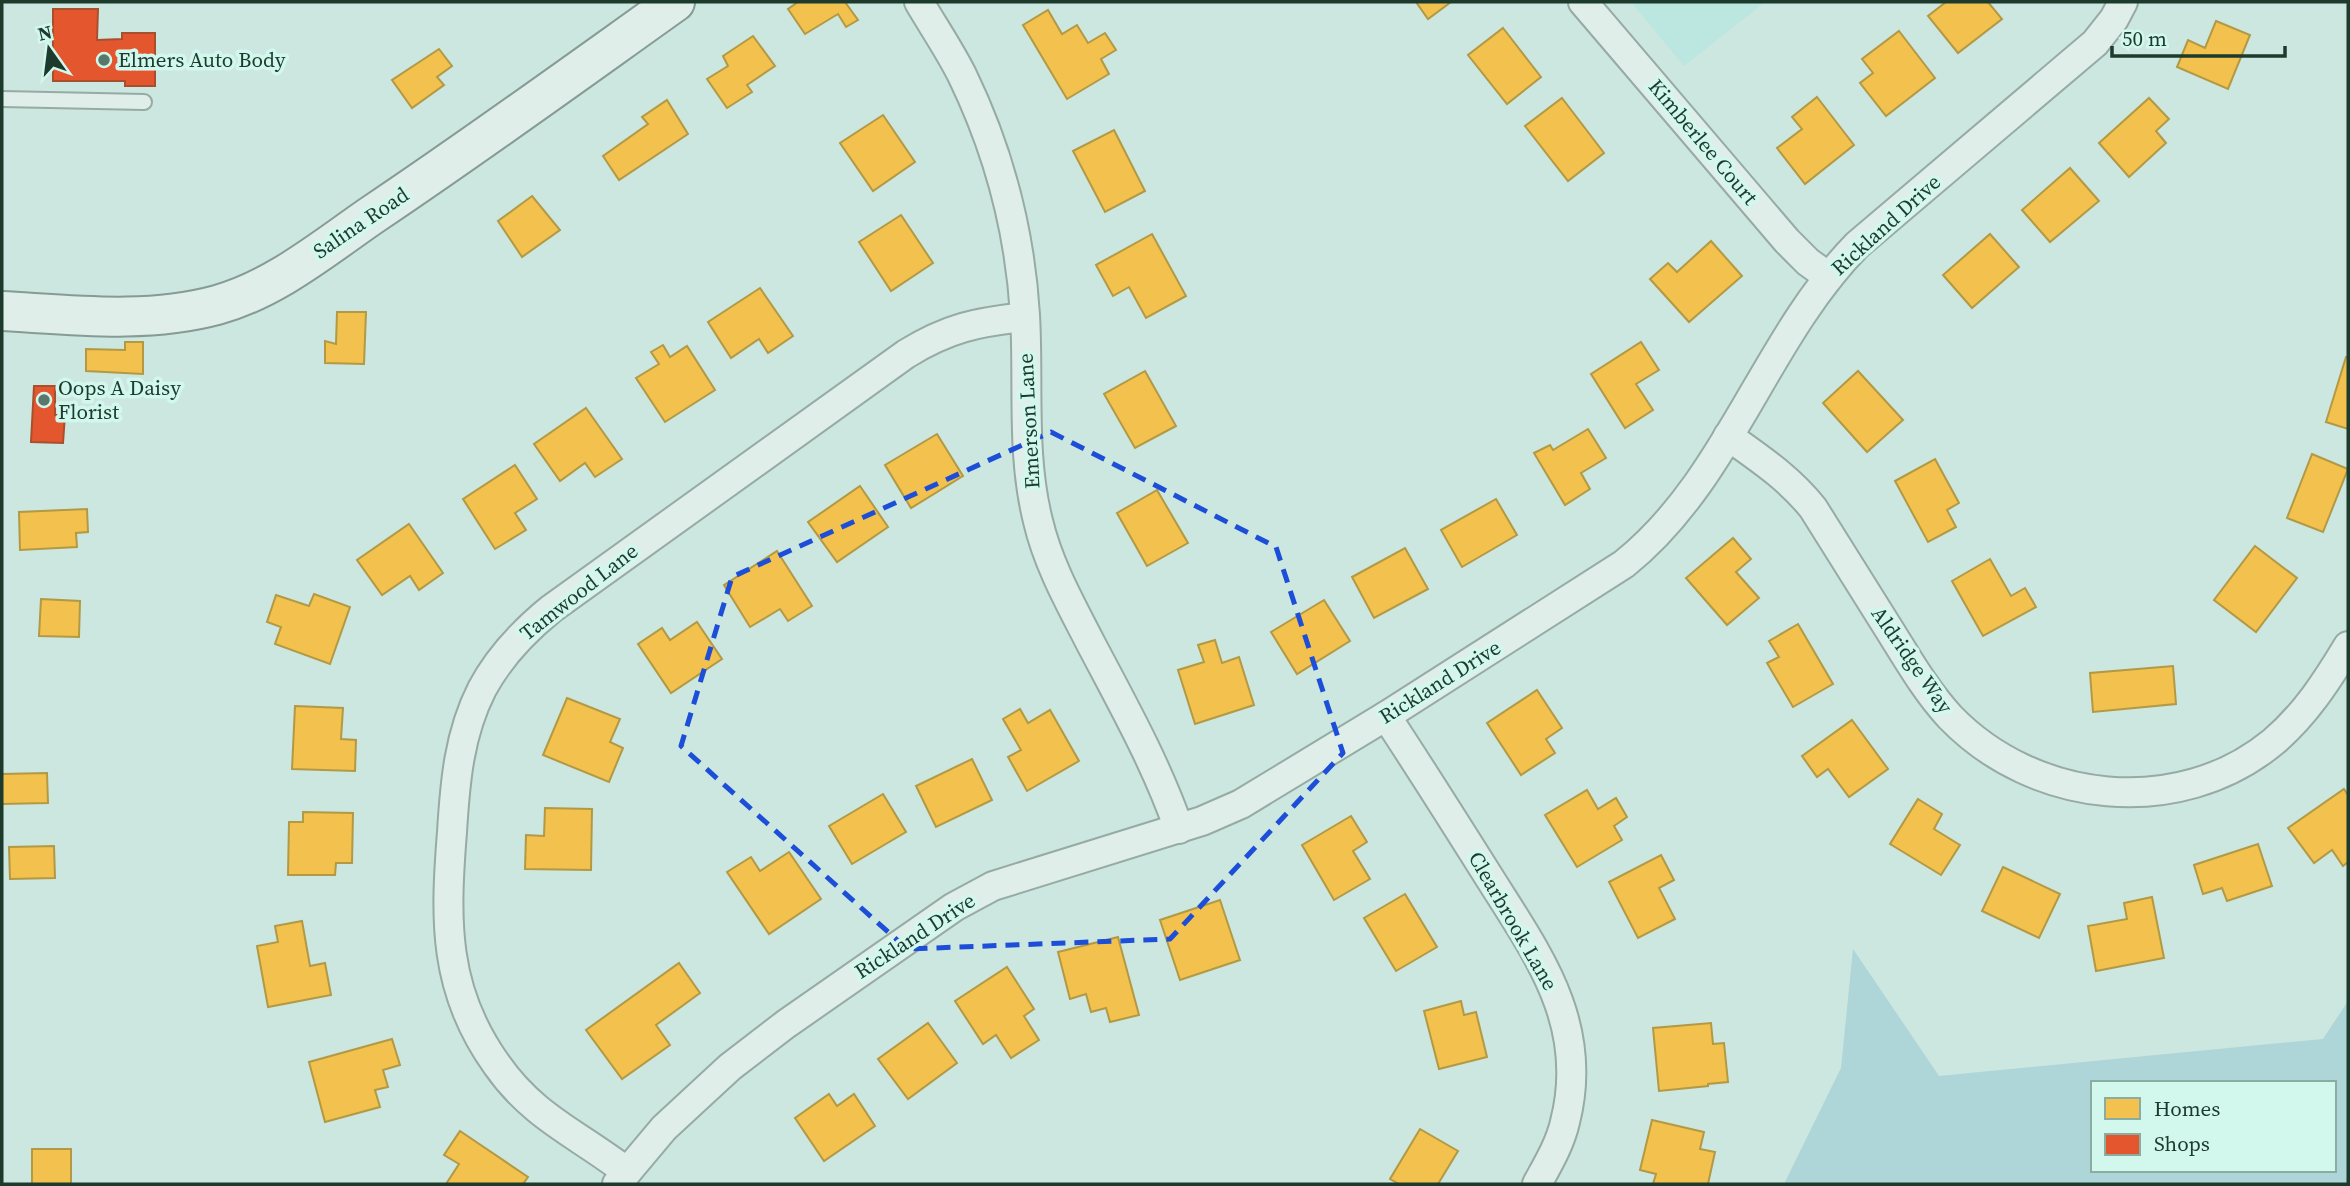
<svg xmlns="http://www.w3.org/2000/svg" width="2350" height="1186" viewBox="0 0 2350 1186" font-family="'Source Serif 4',serif">
<style>
.farmland{fill:#bce7e0}
.green{fill:#aed5d7;fill-rule:evenodd}
.homes{fill:#f2c14e;stroke:#b29944;stroke-width:2}
.shops{fill:#e4572e;stroke:#a84f2e;stroke-width:2}
.lines{fill:none;stroke-linecap:round;stroke-linejoin:round}
.lane-casing{stroke:#96aba4;stroke-width:18}
.street-casing{stroke:#96aba4;stroke-width:32}
.secondary-casing{stroke:#869b94;stroke-width:42}
.lane{stroke:#dfeee9;stroke-width:14}
.street{stroke:#dfeee9;stroke-width:28}
.secondary{stroke:#dfeee9;stroke-width:38}
.marked{fill:none;stroke:#1d4ed8;stroke-width:5;stroke-dasharray:14 9;stroke-linejoin:round}
.poi-dot{fill:#5a776c;stroke:#d2f8ee;stroke-width:2.5}
.labels{text-anchor:middle;stroke-width:7;stroke-linejoin:round;paint-order:stroke}
.poi-label{font-size:21px;fill:#1d3b2d;stroke:#d2f8ee;text-anchor:start}
.street-label{font-size:21px;fill:#1d3b2d;stroke:#d2f8ee}
</style>
<rect width="100%" height="100%" fill="#cce6e0"/>
<!-- farmland -->
<polygon class="farmland" points="1631,2 1765,2 1684,66"/>
<!-- green -->
<path class="green" d="M1853 949 1939 1076 2323 1039 2348 1001V1184H1784L1841 1068ZM2093 1083H2334V1170H2093Z"/>
<!-- homes -->
<g class="homes">
<polygon points="798,2 845,2 858,20 846,27 838,14 805,34 788,9"/>
<polygon points="1416,2 1451,2 1428,19"/>
<polygon points="1946,2 1988,2 2002,19 1958,53 1928,16"/>
<polygon points="1048,10 1062,34 1077,25 1088,43 1105,33 1116,50 1101,59 1109,74 1067,99 1023,25"/>
<polygon points="2216,21 2250,35 2228,89 2177,67 2188,40 2205,48"/>
<polygon points="1503,28 1541,77 1507,104 1468,55"/>
<polygon points="1899,31 1935,78 1886,116 1860,83 1873,73 1862,59"/>
<polygon points="753,36 775,66 747,85 752,92 727,108 707,79 728,66 723,56"/>
<polygon points="439,49 452,66 437,77 444,85 412,108 392,80"/>
<polygon points="1817,97 1854,145 1805,184 1777,148 1802,129 1792,117"/>
<polygon points="1562,98 1604,153 1568,181 1525,126"/>
<polygon points="2149,98 2169,119 2156,131 2166,143 2129,177 2099,143"/>
<polygon points="667,100 688,134 619,180 603,156 648,124 642,117"/>
<polygon points="883,115 915,162 873,191 840,143"/>
<polygon points="1114,130 1145,191 1105,212 1073,151"/>
<polygon points="2070,168 2099,201 2050,242 2022,210"/>
<polygon points="532,196 560,230 522,257 498,221"/>
<polygon points="901,215 933,263 891,291 859,242"/>
<polygon points="1152,234 1186,296 1146,318 1129,287 1113,296 1096,265"/>
<polygon points="1990,234 2019,267 1972,308 1943,275"/>
<polygon points="1711,241 1742,276 1689,322 1650,279 1668,263 1677,272"/>
<polygon points="760,288 793,336 768,353 759,339 731,358 708,322"/>
<polygon points="337,312 366,312 364,364 325,363 325,341 336,344"/>
<polygon points="125,342 143,342 143,374 86,371 86,349 125,350"/>
<polygon points="1641,342 1659,370 1636,384 1653,410 1625,428 1591,374"/>
<polygon points="663,345 670,357 687,346 715,390 665,422 636,378 659,364 651,352"/>
<polygon points="2346,357 2348,357 2348,429 2326,422"/>
<polygon points="1145,371 1176,426 1135,448 1104,394"/>
<polygon points="1858,371 1903,420 1867,452 1823,403"/>
<polygon points="586,408 622,459 595,477 585,463 560,481 534,444"/>
<polygon points="1588,429 1606,458 1581,473 1590,489 1565,505 1534,453 1550,445 1553,450"/>
<polygon points="937,434 963,476 911,508 885,465"/>
<polygon points="2312,454 2348,469 2323,532 2287,518"/>
<polygon points="1935,459 1959,503 1947,510 1956,527 1928,542 1895,481"/>
<polygon points="515,465 537,499 515,513 526,530 495,549 463,499"/>
<polygon points="860,486 888,527 837,562 808,522"/>
<polygon points="1157,490 1188,543 1147,566 1117,513"/>
<polygon points="1496,499 1517,535 1462,567 1441,530"/>
<polygon points="87,509 88,532 76,533 77,547 20,550 19,512"/>
<polygon points="409,524 443,573 419,590 410,576 382,595 357,560"/>
<polygon points="1733,538 1751,559 1736,572 1759,598 1727,625 1686,578"/>
<polygon points="2255,546 2297,578 2256,632 2214,600"/>
<polygon points="1405,548 1428,589 1374,618 1352,577"/>
<polygon points="777,551 812,606 788,621 780,609 750,627 724,585"/>
<polygon points="1990,559 2011,596 2025,588 2036,607 1983,636 1952,581"/>
<polygon points="314,594 350,607 330,664 275,644 281,627 267,622 276,595 309,606"/>
<polygon points="41,599 80,601 79,637 39,636"/>
<polygon points="1324,600 1350,641 1297,674 1271,632"/>
<polygon points="697,622 722,659 671,693 638,644 662,628 670,640"/>
<polygon points="1798,624 1833,684 1793,707 1767,663 1779,657 1769,641"/>
<polygon points="1215,640 1222,663 1239,657 1254,705 1195,724 1178,670 1204,662 1198,645"/>
<polygon points="2173,666 2176,704 2093,712 2090,673"/>
<polygon points="1537,690 1562,728 1546,739 1555,753 1521,775 1487,723"/>
<polygon points="567,698 620,719 610,742 623,748 609,782 543,755"/>
<polygon points="295,706 343,708 341,739 356,740 355,771 292,769"/>
<polygon points="1020,709 1028,723 1050,710 1079,761 1027,791 1008,757 1021,750 1003,719"/>
<polygon points="1852,720 1888,769 1849,797 1828,769 1817,777 1802,756"/>
<polygon points="972,759 992,800 936,827 916,786"/>
<polygon points="47,773 48,803 2,804 2,774"/>
<polygon points="2344,789 2348,795 2348,862 2343,866 2332,850 2314,863 2288,828"/>
<polygon points="1587,790 1598,809 1616,798 1627,817 1614,826 1622,840 1577,867 1545,815"/>
<polygon points="883,794 906,832 852,864 829,826"/>
<polygon points="1918,799 1942,814 1934,829 1960,845 1941,875 1890,844"/>
<polygon points="545,808 592,809 591,870 525,869 526,835 544,836"/>
<polygon points="303,812 353,813 352,863 336,863 335,875 288,875 289,822 303,822"/>
<polygon points="1351,816 1367,842 1353,851 1370,879 1334,900 1302,845"/>
<polygon points="2258,844 2272,886 2227,901 2222,888 2203,894 2194,865"/>
<polygon points="54,846 55,878 10,879 9,847"/>
<polygon points="789,852 821,899 769,934 727,872 751,857 760,871"/>
<polygon points="1661,855 1674,880 1659,888 1675,919 1638,938 1609,882"/>
<polygon points="2003,867 2060,894 2039,938 1982,911"/>
<polygon points="1405,894 1437,947 1396,971 1364,918"/>
<polygon points="2152,897 2164,958 2096,971 2088,926 2127,919 2124,903"/>
<polygon points="1220,900 1240,960 1180,980 1160,920"/>
<polygon points="302,921 310,966 325,963 331,995 268,1007 257,946 278,942 275,926"/>
<polygon points="1118,937 1139,1015 1110,1022 1106,1008 1091,1012 1086,994 1070,999 1058,952"/>
<polygon points="679,963 700,993 656,1025 670,1045 622,1079 586,1030"/>
<polygon points="1007,967 1034,1009 1024,1016 1039,1040 1011,1058 996,1035 983,1044 955,1001"/>
<polygon points="1461,1001 1464,1015 1476,1012 1487,1057 1439,1069 1424,1011"/>
<polygon points="928,1023 957,1063 908,1099 878,1059"/>
<polygon points="1711,1023 1713,1044 1724,1043 1728,1082 1708,1084 1708,1086 1659,1091 1653,1028"/>
<polygon points="392,1039 400,1065 383,1070 388,1087 375,1090 380,1107 325,1122 309,1062"/>
<polygon points="829,1094 837,1106 854,1094 875,1126 824,1161 795,1118"/>
<polygon points="1652,1120 1704,1132 1700,1149 1715,1152 1708,1184 1653,1184 1656,1174 1640,1170"/>
<polygon points="1420,1129 1458,1151 1438,1184 1399,1184 1390,1179"/>
<polygon points="460,1131 528,1177 523,1184 446,1184 459,1164 444,1155"/>
<rect x="32" y="1149" width="39" height="35"/>
</g>
<!-- shops -->
<g class="shops">
<polygon points="53,9 98,9 97,40 122,39 122,33 155,33 155,86 125,86 125,81 53,81"/>
<polygon points="34,386 55,386 55,415 65,415 63,443 31,442"/>
</g>
<g class="lines">
<!-- lane casing -->
<g class="lane-casing">
<polyline id="lane" points="2,99 144,102"/>
</g>
<!-- street casing -->
<g class="street-casing">
<g id="street">
<path d="M919 2C933 26 949 49 962 75 998 149 1020 232 1025 315 1029 383 1021 454 1038 521 1048 564 1070 603 1090 642 1122 703 1156 763 1179 829"/>
<polyline points="1583,2 1787,241 1808,262 1829,277"/>
<path d="M1728 436C1760 459 1788 477 1813 508 1839 550 1866 592 1892 634 1910 663 1927 692 1950 717 2034 804 2178 820 2273 742 2305 715 2327 681 2348 646"/>
<path d="M1386 716C1421 769 1455 823 1489 877 1538 955 1590 1024 1565 1122 1560 1144 1548 1164 1537 1184"/>
<path d="M627 1172C578 1134 534 1118 497 1065 443 990 445 920 452 832 455 782 459 734 482 689 499 657 524 631 551 609L906 354C948 328 977 322 1025 317"/>
<path d="M617 1184 664 1128 730 1067 786 1024 954 907 993 886 1202 821 1241 804 1386 716 1624 564C1729 480 1764 340 1857 245L2095 43 2114 19 2123 2"/>
</g>
</g>
<!-- secondary casing -->
<g class="secondary-casing">
<path id="secondary" d="M2 311C73 315 147 324 217 305 275 289 324 248 372 215 475 146 574 74 675 2"/>
</g>
<!-- lane -->
<use href="#lane" class="lane"/>
<!-- street -->
<use href="#street" class="street"/>
<!-- secondary -->
<use href="#secondary" class="secondary"/>
</g>
<!-- marked area -->
<path class="marked" d="M1051 432 1276 547 1343 753 1170 939 907 949 681 746 732 577Z"/>
<!-- markers -->
<g class="poi-dot">
<circle cx="104" cy="60" r="7"/>
<circle cx="44" cy="400" r="7"/>
</g>
<g class="labels">
<!-- poi labels -->
<g class="poi-label">
<text x="118" y="67">Elmers Auto Body</text>
<text x="58" y="395">Oops A Daisy<tspan x="58" dy="24">Florist</tspan></text>
</g>
<!-- street labels -->
<g class="street-label">
<text transform="translate(1703 142) rotate(50)" y="7">Kimberlee Court</text>
<text transform="translate(361 223) rotate(-34)" y="7">Salina Road</text>
<text transform="translate(1886 225) rotate(-42)" y="7">Rickland Drive</text>
<text transform="translate(1029 421) rotate(-93)" y="7">Emerson Lane</text>
<text transform="translate(579 592) rotate(-38)" y="7">Tamwood Lane</text>
<text transform="translate(1912 660) rotate(55)" y="7">Aldridge Way</text>
<text transform="translate(1440 682) rotate(-32)" y="7">Rickland Drive</text>
<text transform="translate(1513 921) rotate(60)" y="7">Clearbrook Lane</text>
<text transform="translate(915 936) rotate(-33)" y="7">Rickland Drive</text>
</g>
</g>
<!-- border -->
<rect width="2350" height="1186" fill="none" stroke="#1d3b2d" stroke-width="7"/>
<!-- legend -->
<rect x="2091" y="1081" width="245" height="91" fill="#d2f8ee" stroke="#8aaca1" stroke-width="2"/>
<rect x="2105" y="1098" width="35" height="21" fill="#f2c14e" stroke="#8aaca1" stroke-width="2"/>
<text x="2154" y="1116" font-size="21" fill="#1d3b2d">Homes</text>
<rect x="2105" y="1134" width="35" height="21" fill="#e4572e" stroke="#8aaca1" stroke-width="2"/>
<text x="2154" y="1151" font-size="21" fill="#1d3b2d">Shops</text>
<!-- north arrow -->
<g transform="translate(49 49) rotate(346)" stroke="#d2f8ee" stroke-width="5" paint-order="stroke">
<path d="M0-5L12 26L0 18L-12 26Z" fill="#1d3b2d"/>
<text y="-10" font-size="19" font-weight="bold" text-anchor="middle" fill="#1d3b2d">N</text>
</g>
<!-- scale -->
<path d="M2112 46v10h173v-10" fill="none" stroke="#1d3b2d" stroke-width="3.5"/>
<text x="2122" y="46" font-size="21" fill="#1d3b2d" stroke="#d2f8ee" stroke-width="5" paint-order="stroke">50 m</text>
</svg>
